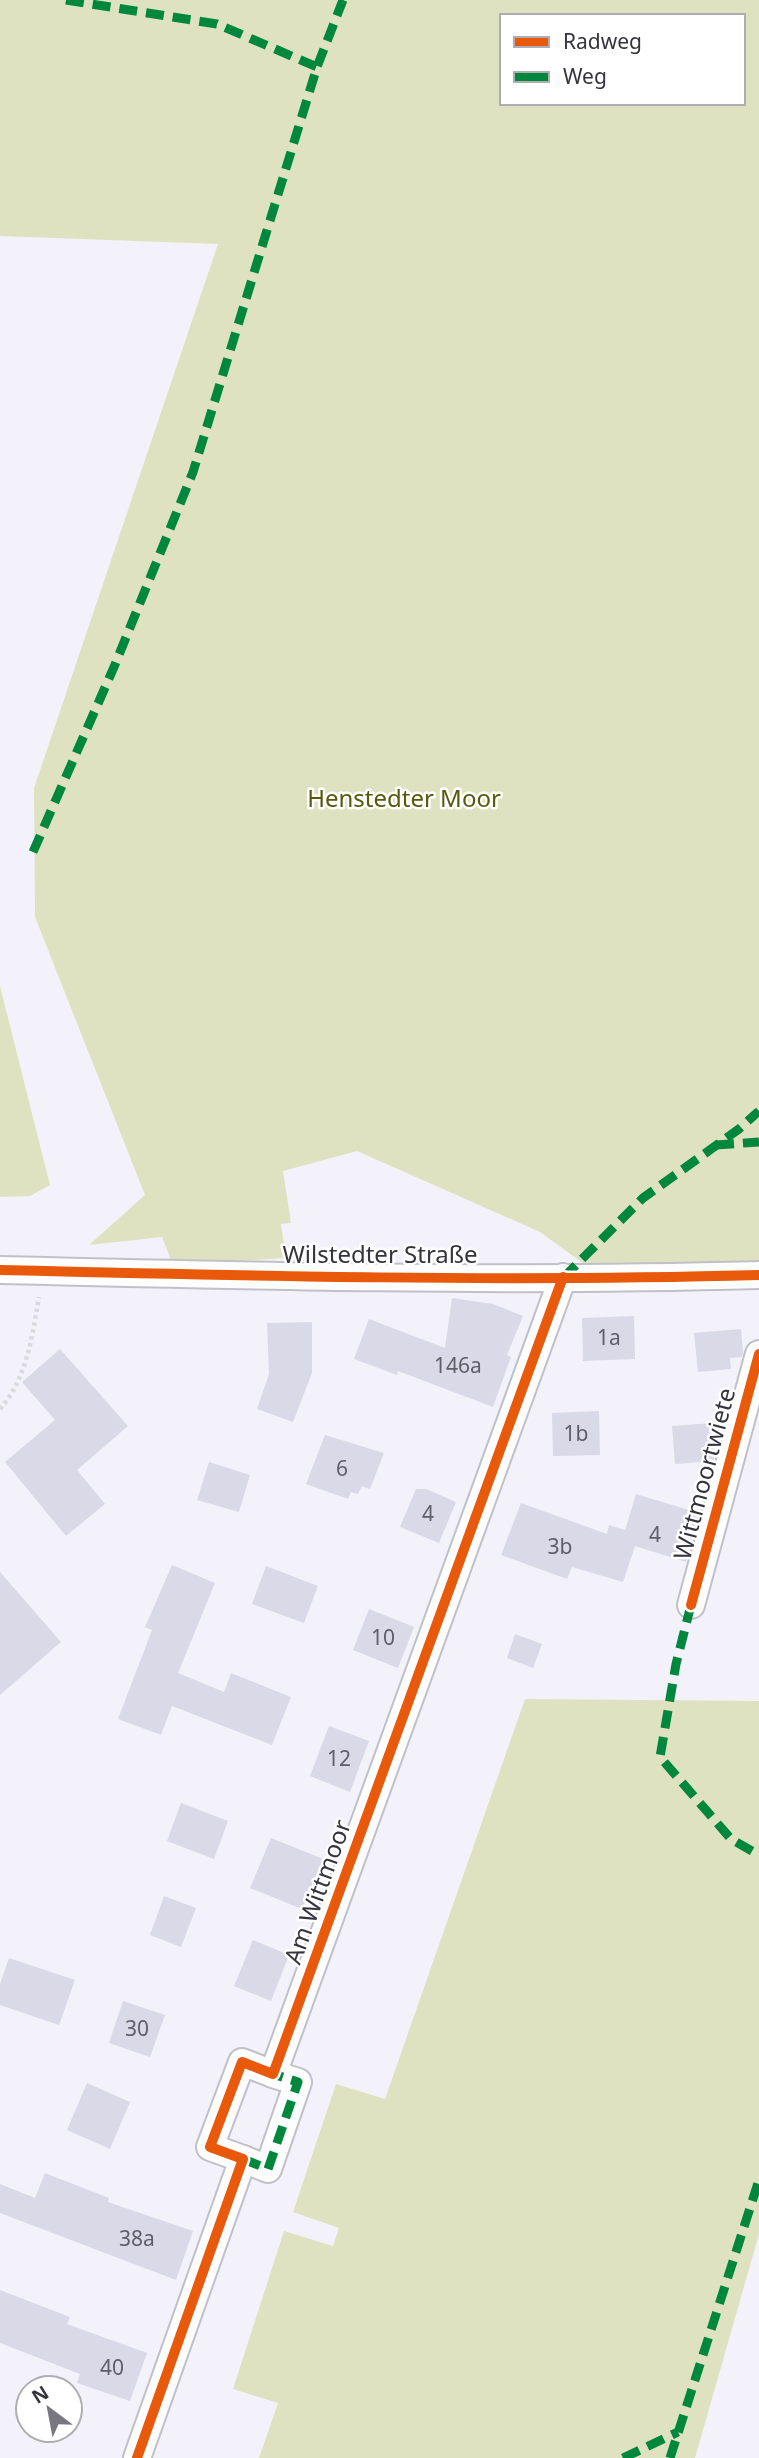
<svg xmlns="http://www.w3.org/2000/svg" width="759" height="2458" viewBox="0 0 759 2458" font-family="'Noto Sans',sans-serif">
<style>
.green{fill:#dfe2c0;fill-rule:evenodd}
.building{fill:#d9d9e7}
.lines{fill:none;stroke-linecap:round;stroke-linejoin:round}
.street-casing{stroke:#c1c0c8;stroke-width:30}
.path{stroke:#dad9db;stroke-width:4.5;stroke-dasharray:3.5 3.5;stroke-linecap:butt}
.street{stroke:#fdfdfe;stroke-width:26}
.quiet{stroke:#00873e;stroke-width:9;stroke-dasharray:18 9;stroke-linecap:butt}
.cycleway-casing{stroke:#fff;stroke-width:15}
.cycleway{stroke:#e8590c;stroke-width:10}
.labels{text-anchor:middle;stroke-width:5;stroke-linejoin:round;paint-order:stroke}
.number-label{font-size:21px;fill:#605e69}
.park-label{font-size:24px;fill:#565a0d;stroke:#fff}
.street-label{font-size:24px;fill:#35333d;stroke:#fff}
</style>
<rect width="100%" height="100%" fill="#f3f2fa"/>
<!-- green -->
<g class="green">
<path d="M0 0H759V1289L620 1290 540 1232 357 1151 283 1171 291 1223 281 1224 286 1258 173 1265 162 1237 89 1245 145 1195 35 917 34 788 218 244 0 236ZM502 16H743V103H502Z"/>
<polygon points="0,986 50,1185 30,1196 0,1197"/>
<polygon points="525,1699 759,1701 759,2234 695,2458 259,2458 278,2403 233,2389 284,2231 333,2246 339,2228 293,2212 336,2084 385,2099"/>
</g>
<!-- building -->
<g class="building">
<polygon points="452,1298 493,1304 523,1316 507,1355 511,1357 493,1407 398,1371 397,1375 354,1359 369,1319 445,1348"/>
<polygon points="634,1316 635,1359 583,1361 582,1318"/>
<polygon points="312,1322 312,1373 293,1422 257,1409 269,1374 267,1323"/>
<polygon points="741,1329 743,1352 742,1357 730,1358 731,1369 698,1372 694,1333"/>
<polygon points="60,1349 128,1426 77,1470 105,1504 66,1536 5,1462 55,1420 22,1382"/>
<polygon points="599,1411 600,1455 553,1456 552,1413"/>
<polygon points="714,1423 714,1461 675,1464 672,1426"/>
<polygon points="325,1435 384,1453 370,1489 362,1486 358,1494 351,1492 348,1499 306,1484"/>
<polygon points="209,1462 250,1475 239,1512 197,1500"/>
<polygon points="416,1489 426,1489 456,1502 439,1543 400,1527"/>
<polygon points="636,1494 699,1513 686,1562 635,1546 623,1582 572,1567 567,1579 501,1555 521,1503 607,1534 609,1525 625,1530"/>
<polygon points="172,1565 215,1583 178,1673 224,1692 231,1673 291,1697 272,1745 172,1706 161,1735 118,1719 152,1630 145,1627"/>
<polygon points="266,1566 318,1586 304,1623 252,1604"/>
<polygon points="0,1572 61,1642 0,1695"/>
<polygon points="369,1609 414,1627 398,1668 353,1650"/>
<polygon points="515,1634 542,1644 533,1668 507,1658"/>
<polygon points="329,1726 369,1741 350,1792 310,1776"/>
<polygon points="181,1803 228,1821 214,1859 167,1841"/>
<polygon points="271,1838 323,1859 302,1909 250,1888"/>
<polygon points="164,1896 196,1908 181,1947 150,1935"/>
<polygon points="253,1940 289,1955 271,2001 234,1986"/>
<polygon points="9,1958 75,1980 59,2025 0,2005 0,1984"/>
<polygon points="123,2001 165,2015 150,2057 109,2043"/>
<polygon points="87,2083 130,2102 110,2149 67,2130"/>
<polygon points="45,2173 109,2198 108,2202 193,2231 176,2280 0,2213 0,2184 35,2198"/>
<polygon points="0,2290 70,2317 67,2324 147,2353 130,2401 77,2383 80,2374 0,2343"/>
</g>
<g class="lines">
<!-- street casing -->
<g class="street-casing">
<g id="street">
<path d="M0 1270C253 1276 506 1282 759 1275"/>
<polyline points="691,1605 759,1354"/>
<polyline points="243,2159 268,2169 298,2082 273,2074"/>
<polyline points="137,2458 243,2159 210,2147 242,2062 273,2074 563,1277"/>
</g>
</g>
<!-- path -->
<path class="path" d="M0 1409C27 1378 32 1337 39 1297"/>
<!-- street -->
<use href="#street" class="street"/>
<!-- quiet -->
<g class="quiet">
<polyline points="66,0 217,24 317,67"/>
<polyline points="33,852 114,667 193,472 317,67 343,0"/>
<polyline points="716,1145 759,1142"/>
<polyline points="563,1278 643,1198 739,1129 759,1111"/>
<polyline points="691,1605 676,1664 660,1757 731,1839 759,1855"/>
<polyline points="243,2159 268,2169 298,2082 273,2074"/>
<polyline points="623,2458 678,2432"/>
<polyline points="670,2458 759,2180"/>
</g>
<!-- cycleway casing -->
<g class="cycleway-casing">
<g id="cycleway">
<path d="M0 1270C253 1276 506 1282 759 1275"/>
<polyline points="691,1605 759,1354"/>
<polyline points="137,2458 243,2159 210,2147 242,2062 273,2074 563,1277"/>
</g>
</g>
<!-- cycleway -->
<use href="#cycleway" class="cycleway"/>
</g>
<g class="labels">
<!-- number labels -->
<g class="number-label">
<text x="609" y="1345">1a</text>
<text x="458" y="1373">146a</text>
<text x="576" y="1441">1b</text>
<text x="342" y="1476">6</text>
<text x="428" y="1521">4</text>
<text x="655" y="1542">4</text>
<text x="560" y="1554">3b</text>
<text x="383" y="1645">10</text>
<text x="339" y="1766">12</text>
<text x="137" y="2036">30</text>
<text x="137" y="2246">38a</text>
<text x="112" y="2375">40</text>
</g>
<!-- park labels -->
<g class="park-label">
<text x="404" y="807">Henstedter Moor</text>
</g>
<!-- street labels -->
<g class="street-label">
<text x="380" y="1263">Wilstedter Straße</text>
<text transform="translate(705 1474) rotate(-75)" y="8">Wittmoortwiete</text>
<text transform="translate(318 1892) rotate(-70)" y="8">Am Wittmoor</text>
</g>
</g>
<!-- legend -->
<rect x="500" y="14" width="245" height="91" fill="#ffffff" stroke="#aeadb1" stroke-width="2"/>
<rect x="514" y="37" width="35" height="10" fill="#e8590c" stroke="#aeadb1" stroke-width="2"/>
<text x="563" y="49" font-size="21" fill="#35333d">Radweg</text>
<rect x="514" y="72" width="35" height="10" fill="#00873e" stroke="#aeadb1" stroke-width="2"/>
<text x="563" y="84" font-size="21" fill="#35333d">Weg</text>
<!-- north arrow -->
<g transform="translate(49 2409) rotate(328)"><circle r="33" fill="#ffffff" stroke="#aeadb1" stroke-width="2"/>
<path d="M0-5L12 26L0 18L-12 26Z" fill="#78767f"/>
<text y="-10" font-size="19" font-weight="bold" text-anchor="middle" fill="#35333d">N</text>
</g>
</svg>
